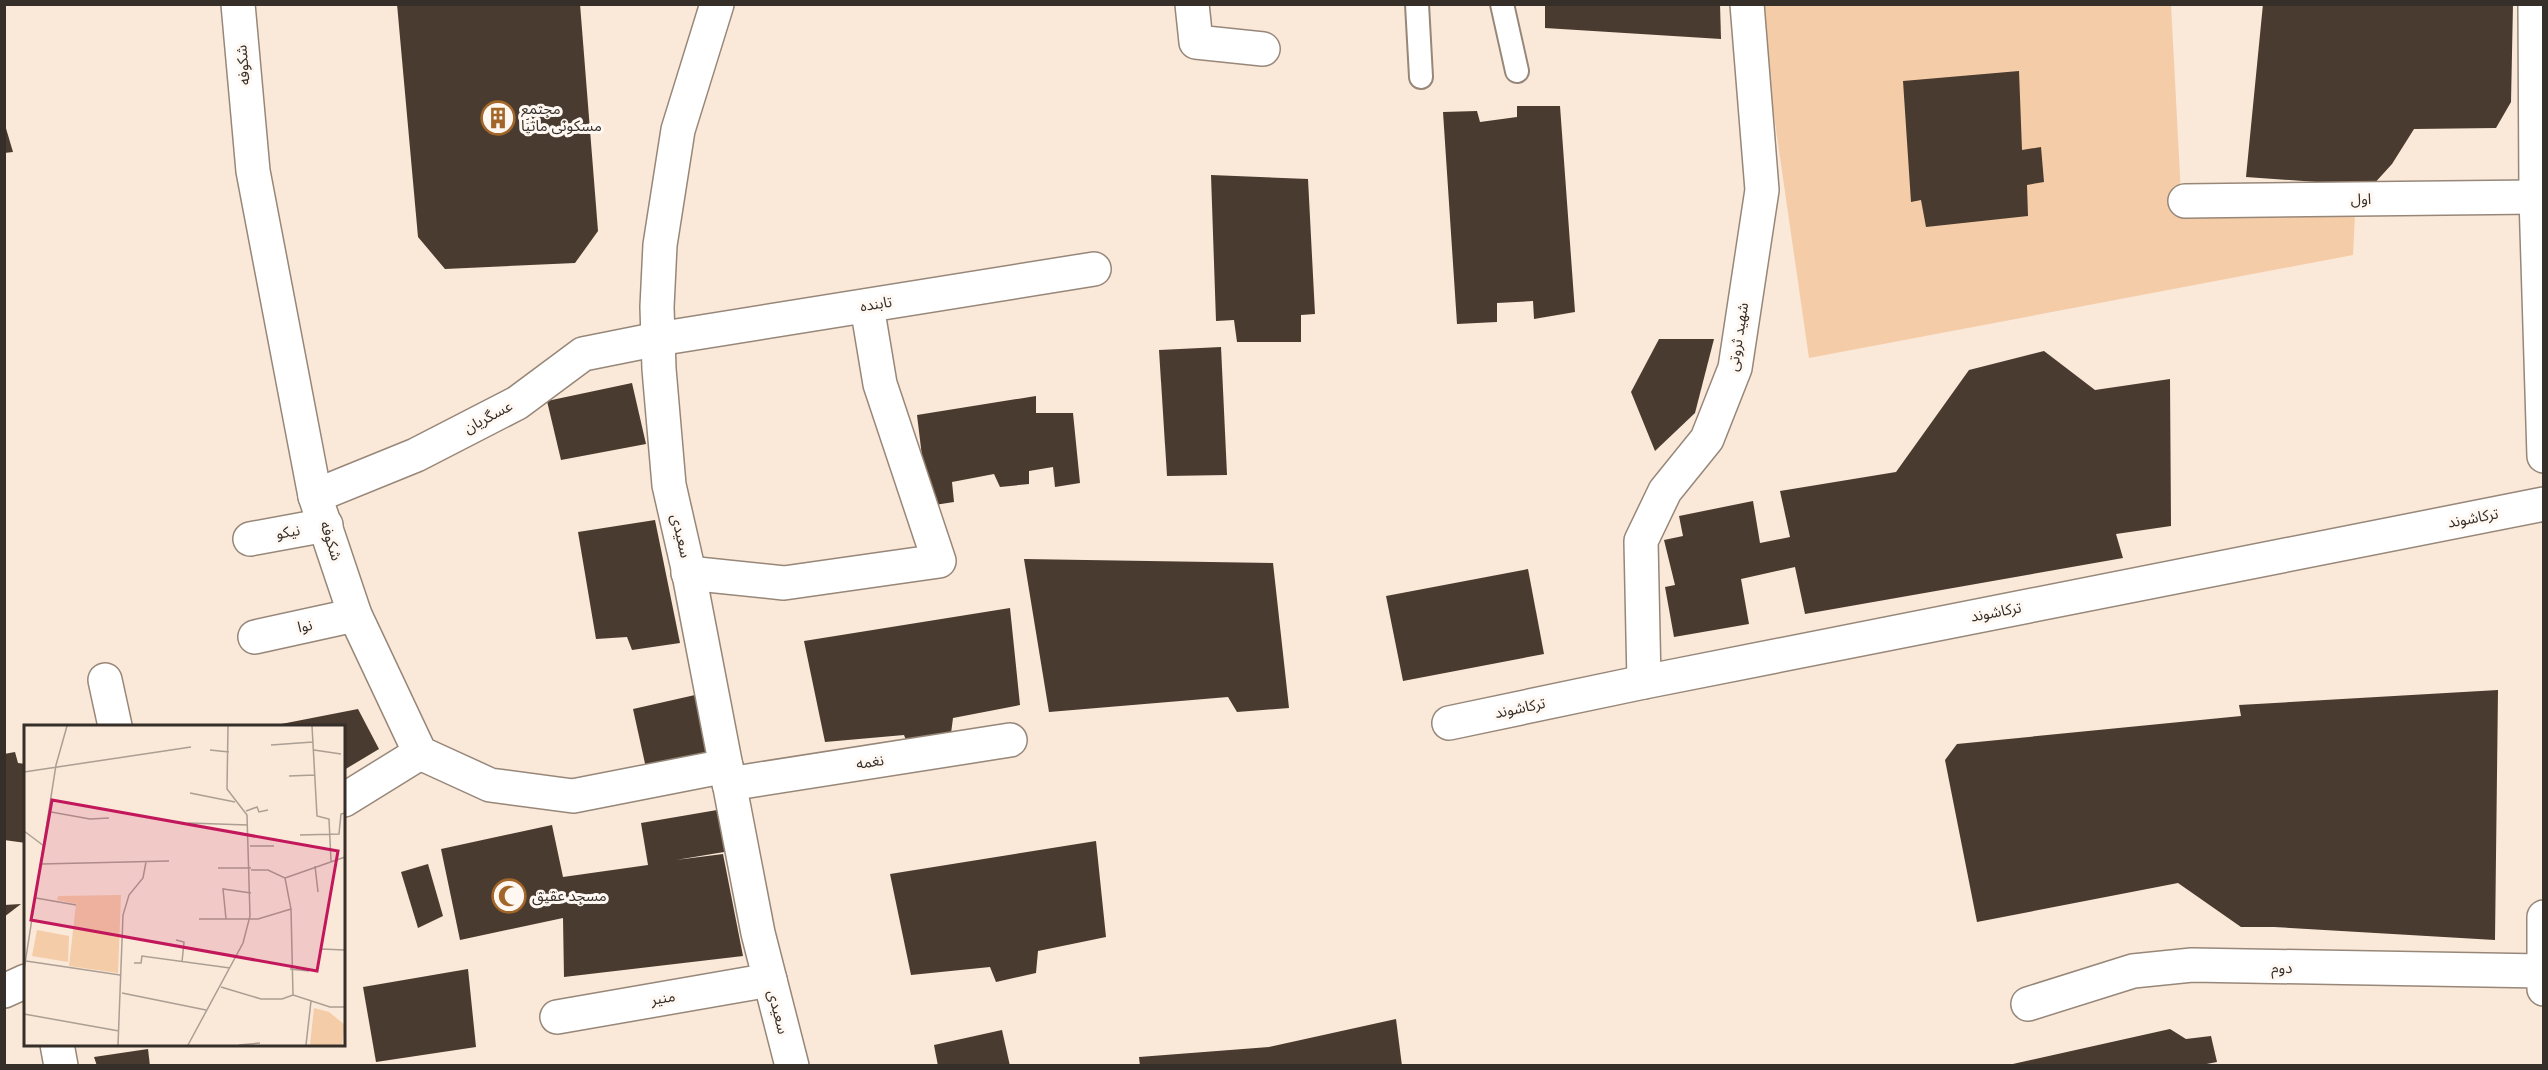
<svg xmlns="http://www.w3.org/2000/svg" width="2548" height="1070" viewBox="0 0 2548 1070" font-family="Lato,'Noto Sans Arabic',sans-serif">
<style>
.green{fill:#f5cca8}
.building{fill:#493b2f}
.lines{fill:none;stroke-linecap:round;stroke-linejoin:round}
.service-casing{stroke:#978779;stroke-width:26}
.minor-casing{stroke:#978779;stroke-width:36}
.secondary-casing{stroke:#978779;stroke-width:36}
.service{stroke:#fff;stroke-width:22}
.minor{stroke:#fff;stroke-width:33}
.secondary{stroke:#fff;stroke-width:33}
.labels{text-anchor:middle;stroke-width:6;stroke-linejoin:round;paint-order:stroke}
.street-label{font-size:15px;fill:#352e29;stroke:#fff8f2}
.poi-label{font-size:15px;fill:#352e29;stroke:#fff8f2;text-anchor:start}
.inset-road{fill:none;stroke:#ab9e93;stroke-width:1.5}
.view{fill:#c2185b;fill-opacity:0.15;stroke:#c2185b;stroke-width:3}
.inset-edge{fill:none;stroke:#352e29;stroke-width:3}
</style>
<rect width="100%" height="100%" fill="#fae8d9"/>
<!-- green -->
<polygon class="green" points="1758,5 2171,5 2182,214 2355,214 2353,255 1809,358"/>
<!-- building -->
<g class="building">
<polygon points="397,4 580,4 598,231 575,263 445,269 418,237"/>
<polygon points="1545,4 1720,4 1721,39 1545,28"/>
<polygon points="2263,4 2513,4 2511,102 2496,128 2414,129 2392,164 2372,186 2246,177"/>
<polygon points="2019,71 2022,150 2041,147 2044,182 2027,185 2028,216 1926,227 1921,200 1911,202 1903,81"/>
<polygon points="1517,106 1560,106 1575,312 1534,319 1533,301 1497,303 1497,322 1457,324 1443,112 1477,111 1480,122 1517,117"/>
<polygon points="4,125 5,125 13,152 4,153"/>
<polygon points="1211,175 1308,179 1315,314 1301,315 1301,342 1237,342 1234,320 1216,321"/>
<polygon points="1659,339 1714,339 1695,413 1655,451 1631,392"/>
<polygon points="1221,347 1227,475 1167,476 1159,350"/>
<polygon points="2044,351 2095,390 2170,379 2171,526 2116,534 2123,558 1805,614 1795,567 1741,579 1749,624 1674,637 1665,587 1675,585 1664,540 1683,536 1679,516 1753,501 1760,543 1790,537 1780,491 1896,472 1969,370"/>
<polygon points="632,383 646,444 561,460 547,401"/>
<polygon points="1036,396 1036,413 1073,413 1080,483 1055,487 1053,467 1029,471 1029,484 1000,487 994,474 952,482 954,502 928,506 917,415"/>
<polygon points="655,520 680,643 632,650 627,637 596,639 578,532"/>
<polygon points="1024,559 1273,563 1289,708 1237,712 1228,697 1049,712"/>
<polygon points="1528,569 1544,654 1403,681 1386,596"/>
<polygon points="1010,608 1020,705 953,718 950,741 910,750 904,735 825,742 804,641"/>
<polygon points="2498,690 2495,940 2274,927 2241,927 2178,883 1977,922 1945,760 1957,744 2241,716 2239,705"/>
<polygon points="695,695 709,754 646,768 633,709"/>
<polygon points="358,709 379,749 344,770 344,726 271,726"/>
<polygon points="15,752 18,763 26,764 26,843 4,840 4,754"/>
<polygon points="723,809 730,851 676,860 723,854 743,956 564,977 563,918 460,940 441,849 552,825 563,877 648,865 641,823"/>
<polygon points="1096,841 1106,937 1038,951 1036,973 996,982 990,967 911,975 890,874"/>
<polygon points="428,864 443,916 418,928 401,872"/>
<polygon points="21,904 4,917 4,905"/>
<polygon points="468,969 476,1047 376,1062 363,987"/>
<polygon points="1396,1019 1402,1066 1140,1066 1139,1057 1269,1047"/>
<polygon points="2170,1029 2186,1039 2211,1036 2217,1062 2196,1066 2004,1066"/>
<polygon points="1002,1030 1010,1066 938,1066 934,1045"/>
<polygon points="148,1049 150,1066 97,1066 94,1057"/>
</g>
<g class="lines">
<!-- service casing -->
<g class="service-casing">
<g id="service">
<polyline points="1417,4 1421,77"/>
<polyline points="1502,4 1517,71"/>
</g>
</g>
<!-- minor casing -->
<g class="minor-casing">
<g id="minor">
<polyline points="238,4 253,171 315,496 355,615 420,753 490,785 573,796 726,766"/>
<polyline points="717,4 678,130 660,245 657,307 659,369 669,485 687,564 758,933 792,1066"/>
<polyline points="1192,4 1196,42 1263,49"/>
<polyline points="2185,201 2536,197"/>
<polyline points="315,496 416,455 517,403 583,354 658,339 1094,269"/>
<polyline points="250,539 326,525"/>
<polyline points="688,573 784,583 939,561 880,384 867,306"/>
<polyline points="255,637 355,615"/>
<polyline points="105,680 115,726"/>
<polyline points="1644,682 1641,541 1665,491 1707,439 1735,368 1762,190 1747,4"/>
<polyline points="1449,723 1644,682 2544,504"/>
<polyline points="729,784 1010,740"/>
<polyline points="344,800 420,753"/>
<polyline points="4,991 26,981"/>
<polyline points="2028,1004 2133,971 2192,965 2542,971"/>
<polyline points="557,1017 770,980"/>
<polyline points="57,1044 61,1066"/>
</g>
</g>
<!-- secondary casing -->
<g class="secondary-casing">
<g id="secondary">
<polyline points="2535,4 2536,197 2544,456"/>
<polyline points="2544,917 2544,989"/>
</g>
</g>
<!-- service -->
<use href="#service" class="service"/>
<!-- minor -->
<use href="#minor" class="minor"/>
<!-- secondary -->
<use href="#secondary" class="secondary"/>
</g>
<!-- icons -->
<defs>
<g id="building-ring" transform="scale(1.725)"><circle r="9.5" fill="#fff8f2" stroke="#a36629" stroke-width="1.5"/><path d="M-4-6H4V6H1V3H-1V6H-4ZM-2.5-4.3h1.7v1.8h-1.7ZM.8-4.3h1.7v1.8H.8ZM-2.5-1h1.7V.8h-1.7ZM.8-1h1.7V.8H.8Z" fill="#a36629"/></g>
<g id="mosque-ring" transform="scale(1.725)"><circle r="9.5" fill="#fff8f2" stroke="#a36629" stroke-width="1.5"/><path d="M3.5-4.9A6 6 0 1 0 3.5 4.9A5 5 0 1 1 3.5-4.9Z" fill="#a36629"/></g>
</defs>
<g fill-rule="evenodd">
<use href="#building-ring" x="498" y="118"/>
<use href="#mosque-ring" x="509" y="896"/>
</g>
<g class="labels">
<!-- street labels -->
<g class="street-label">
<text transform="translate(243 65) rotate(-95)" y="5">شکوفه</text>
<text transform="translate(2361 199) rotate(-1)" y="5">اول</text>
<text transform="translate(876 304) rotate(-9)" y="5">تابنده</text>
<text transform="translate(1738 337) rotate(-81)" y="5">شهید ثروتی</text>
<text transform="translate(488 417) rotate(-28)" y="5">عسگریان</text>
<text transform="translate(2473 518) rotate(-11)" y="5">ترکاشوند</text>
<text transform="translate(288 532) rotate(-10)" y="5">نیکو</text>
<text transform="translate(681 536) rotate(77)" y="5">سعیدی</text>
<text transform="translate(331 541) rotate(72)" y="5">شکوفه</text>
<text transform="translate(1996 612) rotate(-11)" y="5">ترکاشوند</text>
<text transform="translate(305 626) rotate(-12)" y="5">نوا</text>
<text transform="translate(1520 708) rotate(-12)" y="5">ترکاشوند</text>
<text transform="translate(870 762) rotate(-9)" y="5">نغمه</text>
<text transform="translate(2282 968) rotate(1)" y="5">دوم</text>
<text transform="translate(663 998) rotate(-10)" y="5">منیر</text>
<text transform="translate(778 1012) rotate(76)" y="5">سعیدی</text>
</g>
<!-- poi labels -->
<g class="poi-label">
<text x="521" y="114">مجتمع<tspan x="521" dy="17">مسکونی ماتیا</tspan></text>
<text x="532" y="901">مسجد عقیق</text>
</g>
</g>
<!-- overview -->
<g transform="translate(24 725)">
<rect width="321" height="321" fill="#fae8d9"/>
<path d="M97 170 94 248 45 241 52 179 33 175 34 171ZM13 205 45 211 44 237 8 231ZM290 283 305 287 321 300 318 320H286Z" fill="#f5cca8"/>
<path class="inset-road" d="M288 1 293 91 305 94 307 136M247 20 289 17M186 25 205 27M290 25 317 29M0 47 167 22M265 51 291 50M166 68 211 77M222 86 233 82 235 87 244 85M27 87 66 94 85 93M164 98 224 100M0 106 20 121M276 110 315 109 317 89 321 88M226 121H250M17 139 145 136M291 141 294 167M194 143H227M227 145H244L261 153 267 184 269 270 306 282H321M261 153 321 132M12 173 52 180M175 194H234L267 184M202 194 199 164 227 168M152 215 160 217 158 237M297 224 321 225M2 236 96 250M117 238H110H117L118 231 206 243M266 244 285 246M0 245 32 40 43 1M197 262 237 274H258L269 270M98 268 182 285M0 289 95 306M94 320 99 190 105 170 119 153 122 137M164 320 219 218 226 191 223 90 203 64 204 1M215 320 236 318M282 320 287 276"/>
<path class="view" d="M28 75 314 126 293 246 7 195Z"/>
<rect width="321" height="321" class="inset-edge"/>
</g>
<!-- border -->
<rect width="2548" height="1070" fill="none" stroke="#352e29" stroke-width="12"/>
</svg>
